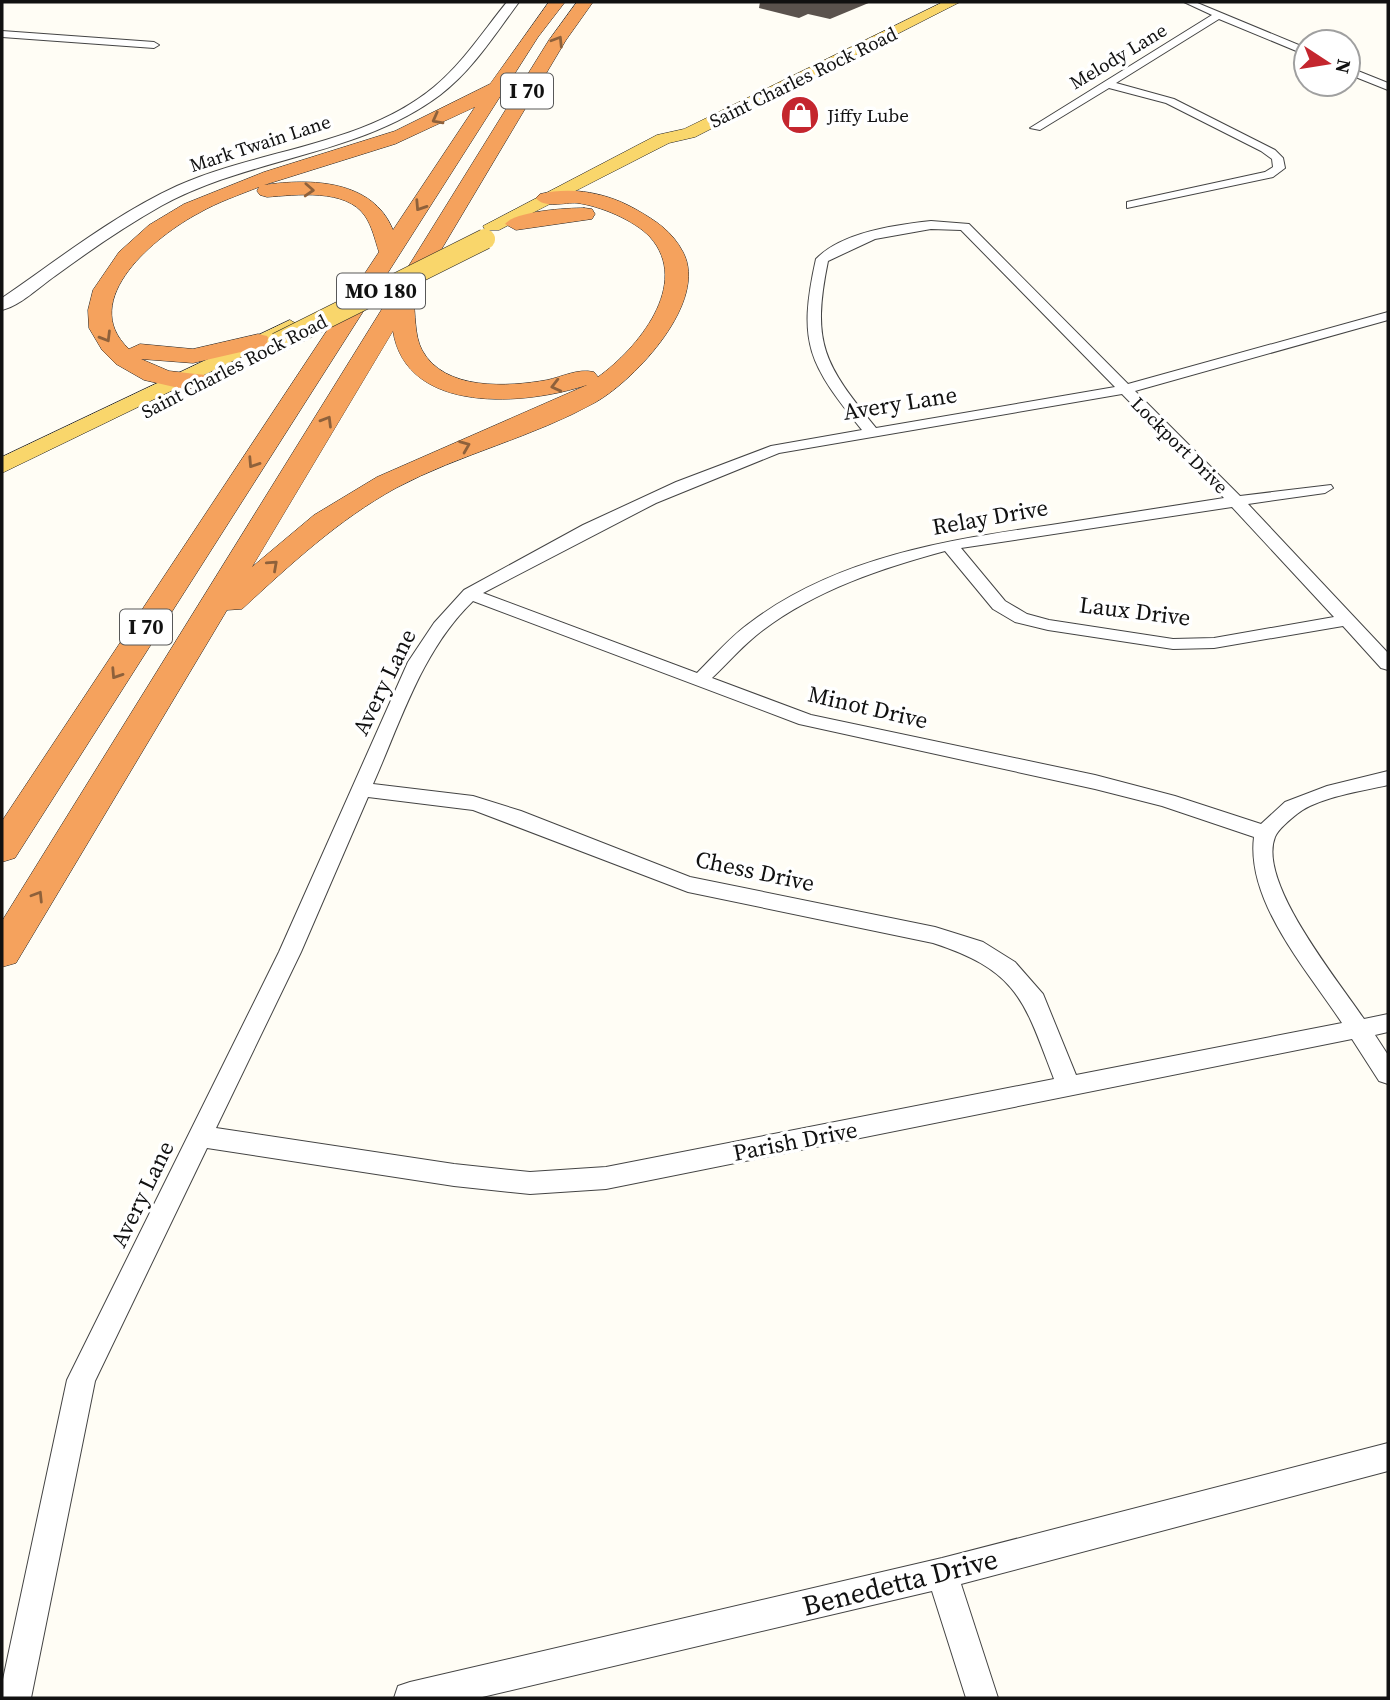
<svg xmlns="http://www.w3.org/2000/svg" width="1390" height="1700" viewBox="0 0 1390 1700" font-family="'Source Serif 4',serif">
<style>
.building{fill:#5a524d}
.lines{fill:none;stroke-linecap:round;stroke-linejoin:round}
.minor-casing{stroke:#444;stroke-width:2}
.tertiary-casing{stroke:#444;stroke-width:2}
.primary-casing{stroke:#222;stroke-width:1}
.motorway-casing{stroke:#222;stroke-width:1}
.minor{fill:#fff;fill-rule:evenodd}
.tertiary{fill:#fff;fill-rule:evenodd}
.primary{fill:#f9d66b;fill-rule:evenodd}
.motorway{fill:#f5a25d;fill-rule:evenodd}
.primary-bridge-casing{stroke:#222;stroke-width:21;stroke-linecap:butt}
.primary-bridge{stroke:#f9d66b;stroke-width:20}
.oneway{stroke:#8e613b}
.labels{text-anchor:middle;stroke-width:7;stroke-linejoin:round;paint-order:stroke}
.far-street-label{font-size:19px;fill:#111;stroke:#fff}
.far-poi-label{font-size:19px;fill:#111;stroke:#fff;text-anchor:start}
.shield{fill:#fff;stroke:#585858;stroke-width:2}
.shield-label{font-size:21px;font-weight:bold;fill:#111}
.street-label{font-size:23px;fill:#111;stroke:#fff}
.near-street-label{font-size:28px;fill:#111;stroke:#fff}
</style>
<rect width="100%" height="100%" fill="#fffdf5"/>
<!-- building -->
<polygon class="building" points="760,2 871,2 830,19 808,14 799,18 759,8"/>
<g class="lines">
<!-- minor casing -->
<g class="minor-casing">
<g id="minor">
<polygon points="1184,2 1195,2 1306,48 1306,55 1219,19 1116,83 1174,99 1275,150 1283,158 1285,168 1273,177 1127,208 1127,202 1265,172 1273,167 1272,159 1261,151 1166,103 1109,88 1040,130 1030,128 1212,15"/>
<polygon points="2,31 154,42 159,45 154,48 2,37"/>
<polygon points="1348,67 1388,83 1388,90 1348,74"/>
<path d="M931 221 969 224 1128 384 1388 312V320L1135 391 1240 496 1331 485 1333 488 1325 493 1248 504 1388 653V670L1381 668 1343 626 1214 648 1173 649 1048 630 1015 622 993 609 945 551C882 568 816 590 763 630 744 644 729 662 712 678L811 715 1095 775 1175 796 1261 824 1285 802 1327 786 1388 771V785C1363 791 1318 797 1297 814 1291 819 1278 829 1275 837 1257 882 1338 980 1364 1019L1388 1014V1032L1375 1035 1388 1055V1084L1379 1081 1352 1039 606 1189 530 1194 454 1186 207 1148 95 1381 31 1698H2V1684L67 1380 279 952 408 662 434 623 464 590 583 525 676 482 771 446 862 430C809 364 797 344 816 259 842 232 895 225 931 221ZM931 229 961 230 1115 387 876 428C824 364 811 344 828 261L875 239ZM1122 394 1224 498C1167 507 1109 516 1051 525 947 540 838 557 751 622 731 636 715 655 697 673L483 593 656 503 779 453ZM1232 507 1334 617 1214 638 1173 639 1049 620 1027 614 1005 601 961 548ZM473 601 799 724 1095 789 1162 806 1254 837C1246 902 1307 970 1342 1023L1076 1075 1043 994 1015 962 983 942 935 927 690 877 521 811 473 796 373 784C401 721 422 650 473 601ZM368 797 473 810 688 892 933 943C1019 971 1024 1001 1054 1079L606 1167 530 1172 454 1164 216 1128 301 952Z"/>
<polygon points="1388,1443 1388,1471 961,1584 998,1698 966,1698 932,1591 478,1698 394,1698 398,1686 410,1682 942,1558"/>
</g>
</g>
<!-- tertiary casing -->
<g class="tertiary-casing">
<path id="tertiary" d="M507 2H519C496 33 472 71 440 95 359 156 249 157 161 206 124 227 89 251 55 276 39 287 20 306 2 310V298C59 259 114 215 177 186 259 149 363 146 434 87 463 63 484 30 507 2Z"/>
</g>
<!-- primary casing -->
<g class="primary-casing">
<g id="primary">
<polygon points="943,2 960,2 695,137 669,143 499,230 485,230 483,226 657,135 684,129"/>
<polygon points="290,320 300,326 297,330 2,473 2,457"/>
</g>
</g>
<!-- motorway casing -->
<g class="motorway-casing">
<g id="motorway">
<path d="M549 2H565L538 37 15 858 2 862V821L379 252C375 240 372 226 365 216 346 188 296 195 267 197L260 195 257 191 259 187C239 195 218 202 199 213 157 235 76 300 129 349L140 344 193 349 258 334 267 336 270 341 267 346 193 363 141 359 169 371 214 376 218 381 214 386 183 389 144 380 116 364 102 350 89 328 88 310 93 290 119 252 149 225 184 204 264 172 395 131 490 84ZM475 107 393 230C373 180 311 178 264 185L395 144Z"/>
<path d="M577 2H593L566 40 413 297C416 314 414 335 422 350 444 391 508 387 547 380 562 377 578 368 594 372L598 377C637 349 692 284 650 237 634 220 600 206 577 203 565 202 544 209 536 198L540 194C572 186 608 193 637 210 656 221 672 231 683 252 709 301 636 379 596 402 534 437 460 454 396 488 338 520 291 564 242 609L227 610 16 963 2 967V921L549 40ZM393 331C406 416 527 405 587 385L377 477 314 515 252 567Z"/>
<path d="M584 208 592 209 595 214 592 219 516 230 505 224C515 211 567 208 584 208Z"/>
</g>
</g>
<!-- minor -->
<use href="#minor" class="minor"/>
<!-- tertiary -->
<use href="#tertiary" class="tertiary"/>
<!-- primary -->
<use href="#primary" class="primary"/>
<!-- motorway -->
<use href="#motorway" class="motorway"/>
<!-- primary-bridge casing -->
<g class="primary-bridge-casing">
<polyline id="primary-bridge" points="277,343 485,239"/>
</g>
<!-- primary-bridge -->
<use href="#primary-bridge" class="primary-bridge"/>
</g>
<!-- one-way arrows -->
<defs><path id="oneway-chevron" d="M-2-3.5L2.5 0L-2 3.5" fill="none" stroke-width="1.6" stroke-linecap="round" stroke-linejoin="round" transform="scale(1.75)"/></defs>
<g class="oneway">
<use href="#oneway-chevron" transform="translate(558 41) rotate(-58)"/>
<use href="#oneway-chevron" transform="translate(437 119) rotate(152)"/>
<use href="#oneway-chevron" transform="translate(309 190) rotate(3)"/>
<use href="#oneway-chevron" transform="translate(420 206) rotate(123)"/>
<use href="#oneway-chevron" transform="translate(106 337) rotate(59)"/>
<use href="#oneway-chevron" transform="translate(556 386) rotate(166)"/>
<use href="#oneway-chevron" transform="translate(327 421) rotate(-59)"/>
<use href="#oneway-chevron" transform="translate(465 446) rotate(-22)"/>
<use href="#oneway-chevron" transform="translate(253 463) rotate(123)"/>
<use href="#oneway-chevron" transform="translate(273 565) rotate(-42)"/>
<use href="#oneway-chevron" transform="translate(116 674) rotate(123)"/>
<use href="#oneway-chevron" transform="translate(38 896) rotate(-58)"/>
</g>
<!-- icons -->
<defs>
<g id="shop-disc" transform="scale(2.0125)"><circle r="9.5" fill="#c4262e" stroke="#fff"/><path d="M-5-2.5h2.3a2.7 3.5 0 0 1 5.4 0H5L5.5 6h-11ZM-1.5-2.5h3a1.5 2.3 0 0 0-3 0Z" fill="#fff"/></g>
</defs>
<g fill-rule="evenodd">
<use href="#shop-disc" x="800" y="115"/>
</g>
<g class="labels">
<!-- far-street labels -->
<g class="far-street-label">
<text transform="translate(1118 56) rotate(-31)" y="7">Melody Lane</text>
<text transform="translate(803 77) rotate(-26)" y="7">Saint Charles Rock Road</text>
<text transform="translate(260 143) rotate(-18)" y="7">Mark Twain Lane</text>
<text transform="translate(234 366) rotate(-27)" y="7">Saint Charles Rock Road</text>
<text transform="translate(1180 445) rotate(45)" y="7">Lockport Drive</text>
</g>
<!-- far-poi labels -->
<g class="far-poi-label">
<text x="827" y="122">Jiffy Lube</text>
</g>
<!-- shield labels -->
<g class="shield">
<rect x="501" y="73.5" width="52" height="35" rx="5"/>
<rect x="337" y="273.5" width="88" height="35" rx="5"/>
<rect x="120" y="609.5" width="52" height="35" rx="5"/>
</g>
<g class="shield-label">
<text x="527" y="98">I 70</text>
<text x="381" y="298">MO 180</text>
<text x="146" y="634">I 70</text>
</g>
<!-- street labels -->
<g class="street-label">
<text transform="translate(900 403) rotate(-9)" y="8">Avery Lane</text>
<text transform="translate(990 517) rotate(-10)" y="8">Relay Drive</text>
<text transform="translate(1135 611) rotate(7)" y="8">Laux Drive</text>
<text transform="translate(384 682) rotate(-64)" y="8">Avery Lane</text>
<text transform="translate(868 707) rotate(13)" y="8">Minot Drive</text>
<text transform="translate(755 871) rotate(12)" y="8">Chess Drive</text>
<text transform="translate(795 1141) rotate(-11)" y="8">Parish Drive</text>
<text transform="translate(142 1194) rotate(-64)" y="8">Avery Lane</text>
</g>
<!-- near-street labels -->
<g class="near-street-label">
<text transform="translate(900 1582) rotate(-14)" y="10">Benedetta Drive</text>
</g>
</g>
<!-- border -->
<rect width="1390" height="1700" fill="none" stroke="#111111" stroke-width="7"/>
<!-- north arrow -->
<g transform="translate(1327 63) rotate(102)"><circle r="33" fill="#ffffff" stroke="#a0a0a0" stroke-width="2"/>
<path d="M0-5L12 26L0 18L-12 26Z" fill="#c4262e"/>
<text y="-10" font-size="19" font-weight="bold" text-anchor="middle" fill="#111111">N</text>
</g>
</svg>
